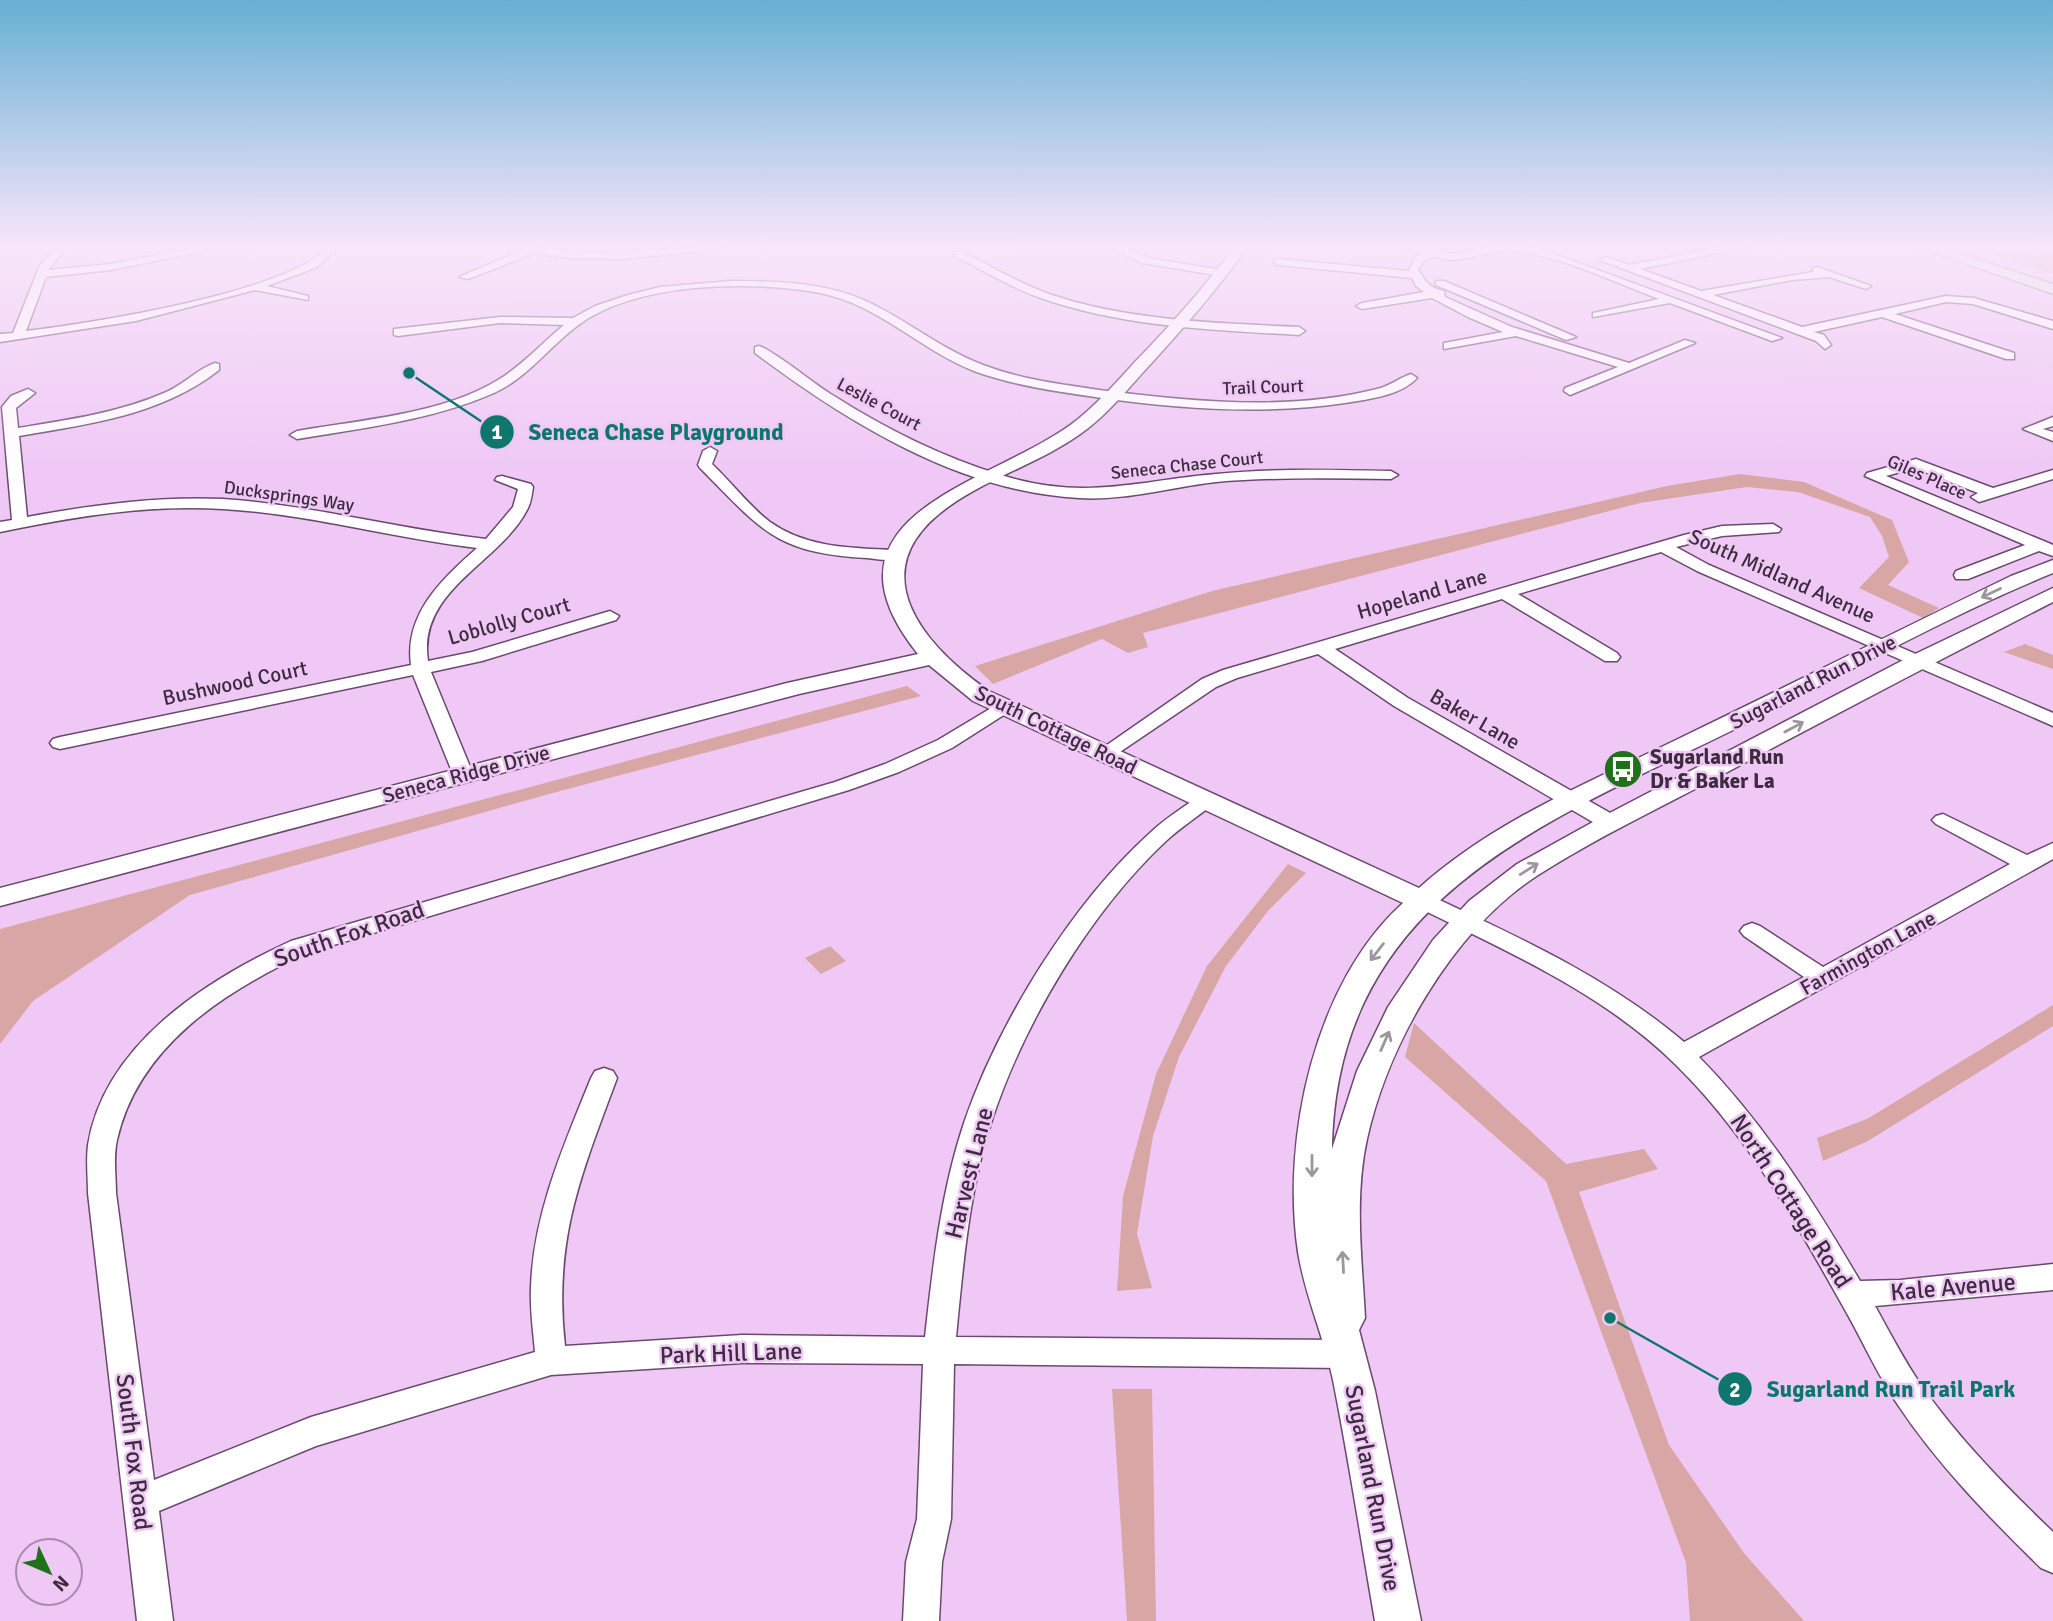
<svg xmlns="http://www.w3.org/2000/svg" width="2053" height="1621" viewBox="0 0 2053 1621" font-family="Signika,sans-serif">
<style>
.green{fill:#d8a7a5}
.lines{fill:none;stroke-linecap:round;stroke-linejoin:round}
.minor-casing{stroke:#6b496f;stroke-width:3}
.tertiary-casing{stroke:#6b496f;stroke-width:3}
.secondary-casing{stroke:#6b496f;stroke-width:2}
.minor{fill:#fff;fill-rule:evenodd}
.tertiary{fill:#fff;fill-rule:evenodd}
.secondary{fill:#ddf1dc;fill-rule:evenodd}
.oneway{stroke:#9e969e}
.labels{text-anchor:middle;stroke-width:5;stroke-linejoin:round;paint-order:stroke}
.far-street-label{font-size:18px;fill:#3c2c3e;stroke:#efc8f5}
.street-label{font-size:21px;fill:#3c2c3e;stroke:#efc8f5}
.poi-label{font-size:21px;font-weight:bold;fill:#3c2c3e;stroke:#efc8f5;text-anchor:start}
.near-street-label{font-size:24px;fill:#3c2c3e;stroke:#efc8f5}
.leader{fill:none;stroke:#0f766e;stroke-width:2.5}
.callout-dot{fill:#0f766e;stroke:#efc8f5;stroke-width:2.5}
.mark-label{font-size:21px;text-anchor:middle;font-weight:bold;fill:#fff}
.callout-label{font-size:23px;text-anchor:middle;font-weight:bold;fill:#0f766e;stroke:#efc8f5;stroke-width:5;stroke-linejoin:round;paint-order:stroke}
</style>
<rect width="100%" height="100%" fill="#efc8f5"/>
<!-- green -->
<g class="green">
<polygon points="1969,246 2053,246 2053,273"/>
<polygon points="1740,474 1804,482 1892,520 1909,562 1888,585 1939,608 1923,618 1859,588 1889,557 1882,536 1870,517 1798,492 1747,487 1640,503 1143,633 1148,647 1128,653 1102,639 993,684 975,666 1212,591 1667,486"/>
<polygon points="2025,644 2053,655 2053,669 2004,652"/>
<polygon points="907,686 921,696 560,791 190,895 33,1001 0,1044 0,929"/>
<polygon points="1288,864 1306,873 1268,911 1226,966 1179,1057 1153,1136 1137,1234 1152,1288 1117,1291 1123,1196 1156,1074 1207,966"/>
<polygon points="830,946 846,961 821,974 805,958"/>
<polygon points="2053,1005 2053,1026 1868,1141 1823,1161 1817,1138 1867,1119"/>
<polygon points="1414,1023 1566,1164 1644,1149 1658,1169 1579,1192 1669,1445 1744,1553 1804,1621 1690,1621 1686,1563 1546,1181 1405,1057"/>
<polygon points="1112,1389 1152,1389 1156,1621 1127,1621"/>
</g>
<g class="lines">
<!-- minor casing -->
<g class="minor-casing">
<g id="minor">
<path d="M204 246H228L111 270 46 277 26 331C86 324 293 292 328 246H339L317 267 267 286 308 296V300L255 290 136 321 0 342V334L13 333 40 265 54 250 63 252 48 270 111 264Z"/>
<polygon points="513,246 594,253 727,246 697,252 620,259 568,258 535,253 468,279 459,277 523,250"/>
<polygon points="1106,246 1121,246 1148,258 1222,270 1227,273 1222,276 1142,263"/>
<path d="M1404 246 1438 247 1442 251 1452 254 1496 246 1538 248 1782 338 1772 341 1670 303 1593 317V313L1659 299C1619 284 1543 248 1504 251 1487 252 1472 258 1455 260 1437 261 1432 248 1418 269 1425 282 1430 288 1444 291L1445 297 1512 327 1629 363 1685 340 1695 343 1570 395 1564 391 1565 388 1618 367 1516 336 1444 349V343L1503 332 1468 317 1432 298 1362 309 1356 306 1362 303 1424 292 1416 286 1412 278 1278 265 1273 262 1278 259 1409 271 1416 256 1423 253Z"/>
<polygon points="1728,246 1752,246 1640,269 1701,291 1813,272 1813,268 1817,267 1871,286 1866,289 1829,277 1792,280 1713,295 1802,327 1946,296 1974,298 2053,321 2053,329 1973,304 1946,302 1895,314 2014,353 2014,359 2006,359 1882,317 1814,332 1824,335 1831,345 1825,349 1816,341 1600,260 1605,257 1629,265"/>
<path d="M954 252H962C990 266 1019 283 1049 294 1128 321 1216 323 1299 327L1305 331 1299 335C1213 330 1123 327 1041 298 1011 288 983 270 954 256Z"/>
<path d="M731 281C777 281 823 282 866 301 907 320 941 349 983 365 1023 380 1065 385 1107 391 1196 402 1290 411 1377 389 1390 386 1399 378 1411 374L1417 378C1400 396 1369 399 1345 403 1264 415 1183 409 1102 398 1059 392 1015 386 974 371 920 350 878 304 820 293 751 280 635 282 577 326 548 348 527 378 494 393 433 420 363 428 297 439L290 435 297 431C360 420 443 414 498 380 523 365 542 343 564 325L500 323 398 336 394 335V329L500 317 573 318 595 306 628 295 660 287Z"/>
<polygon points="1436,281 1444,281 1576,337 1566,340 1436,285"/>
<path d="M759 346C776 352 815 385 834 396 886 429 942 457 1001 475 1084 501 1135 481 1216 474 1274 468 1333 470 1391 471L1398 475 1391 479C1333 478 1274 477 1216 482 1171 487 1125 501 1079 498 960 492 847 422 755 353V347Z"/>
<path d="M215 363 219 364V370C162 415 89 424 19 436L27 517C92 505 157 496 223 499 311 505 398 529 486 539L513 507 518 489 495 480 497 477 502 476 531 484 533 487C532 494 531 502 528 508 501 563 417 589 428 661L472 652 610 611 619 616 616 620 482 661 431 672 473 774 470 778H456L453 774 413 675 60 749 53 747 50 743 53 739 60 737 411 665C404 614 442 579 477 548 392 538 309 514 223 509 148 504 73 517 0 532V522L12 520 2 407 11 396 28 389 35 393 16 408 18 428C67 420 118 413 164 393 182 386 199 368 215 363Z"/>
<polygon points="2053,417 2053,426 2043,429 2053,432 2053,441 2023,429"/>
<path d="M710 447 717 451 712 464C732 483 748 505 770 522 806 548 852 548 895 550L903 555C895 563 878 559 867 558 774 553 761 529 700 468L698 465 703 451Z"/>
<polygon points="1916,459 1993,488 2053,470 2053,479 1979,502 1971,497 1978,493 1915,468 1886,476 2046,542 2053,545 2053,556 2039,551 1968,579 1956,579 1954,575 1956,571 2025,545 1865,476 1867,473"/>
<polygon points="1773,524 1781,529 1779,532 1722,536 1676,547 1709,565 2053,713 2053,726 1697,571 1661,552 1518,594 1617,653 1620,657 1617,661 1605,661 1502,599 1335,649 1408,698 1619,818 1622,823 1619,828 1603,828 1394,706 1318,654 1237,678 1216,687 1111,758 1097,758 1094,754 1202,679 1223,670 1684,535 1722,526"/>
<path d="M1003 701 1013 707 1010 711 952 748 899 772 849 790 307 953C225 991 138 1046 117 1140 113 1157 116 1176 116 1193L154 1480 311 1417 535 1352C533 1330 530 1309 531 1288 533 1214 564 1145 591 1078L595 1071 604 1068 613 1071 617 1078C581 1175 553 1240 565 1346L742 1335 925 1337C933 1265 941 1192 964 1123 998 1023 1072 903 1151 832 1165 819 1182 808 1198 797H1212L1215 801 1212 805C1197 817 1180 828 1166 841 1090 912 1023 1024 991 1123 969 1191 963 1266 956 1337L1347 1340 1358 1344 1363 1354 1358 1364 1347 1368 954 1364 951 1519 942 1562 939 1621H903L906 1562 917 1519 923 1364 742 1363 551 1375 316 1446 159 1511 173 1621H137L88 1193C88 1177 86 1161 88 1145 104 1045 206 980 291 941L835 782 885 764 938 740Z"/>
<path d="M1943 814 2027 855 2053 843V859L1699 1057C1764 1123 1813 1201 1860 1281L1900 1280 2053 1264V1290L1875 1306C1890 1333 1904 1360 1921 1385 1959 1439 2005 1486 2053 1532V1573L2041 1568C1989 1517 1938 1465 1898 1405 1879 1377 1865 1346 1849 1317 1799 1228 1749 1136 1675 1064 1602 992 1504 950 1413 905L1410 900 1413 895 1421 893 1429 895C1518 937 1609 978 1684 1042L1804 977 1744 936 1740 931 1744 926 1752 923 1760 926 1823 967 2010 864 1936 824 1932 820 1936 816Z"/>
</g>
</g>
<!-- tertiary casing -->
<g class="tertiary-casing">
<path id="tertiary" d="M1235 246H1248C1217 290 1182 330 1146 369 1127 390 1109 412 1087 429 1044 462 991 476 948 507 859 571 923 645 989 691L1419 888C1495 820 1586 784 1676 740 1788 686 1899 630 2011 576L2053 560V573C1950 615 1852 670 1753 720 1559 818 1336 890 1332 1149L1357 1071 1388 1007 1433 940 1469 901 1517 864 1602 817 1911 656 2053 588V602C1941 659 1830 717 1720 776 1659 808 1596 838 1538 875 1454 929 1388 1043 1367 1139 1354 1198 1362 1259 1365 1318L1359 1330 1375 1391 1421 1621H1375C1361 1541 1349 1460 1333 1380 1324 1337 1305 1296 1298 1252 1281 1138 1315 982 1403 903L973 701 929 665 799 694 0 906V888L787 683 918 654C804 512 998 483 1077 420 1098 403 1116 383 1134 363 1170 326 1204 288 1235 246Z"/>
</g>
<!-- secondary casing -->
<g class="secondary-casing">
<polygon id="secondary" points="1914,246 1937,246 2053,284 2053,294"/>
</g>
<!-- minor -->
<use href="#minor" class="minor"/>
<!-- tertiary -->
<use href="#tertiary" class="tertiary"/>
<!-- secondary -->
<use href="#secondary" class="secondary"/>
</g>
<!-- one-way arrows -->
<defs><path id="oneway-shaft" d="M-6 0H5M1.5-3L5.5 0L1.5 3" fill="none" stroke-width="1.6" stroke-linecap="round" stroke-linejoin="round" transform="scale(1.75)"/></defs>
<g class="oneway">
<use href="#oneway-shaft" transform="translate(1991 593) rotate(154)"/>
<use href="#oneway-shaft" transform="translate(1794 727) rotate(-28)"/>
<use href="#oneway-shaft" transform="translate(1529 869) rotate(-32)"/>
<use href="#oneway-shaft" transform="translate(1377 952) rotate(128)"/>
<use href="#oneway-shaft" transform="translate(1385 1041) rotate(-66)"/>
<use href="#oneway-shaft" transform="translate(1312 1166) rotate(90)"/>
<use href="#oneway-shaft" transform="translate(1343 1262) rotate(-93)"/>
</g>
<!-- sky -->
<linearGradient id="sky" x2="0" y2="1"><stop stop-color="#66b0d3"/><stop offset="0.52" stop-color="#f8e6fa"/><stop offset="1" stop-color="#f8e6fa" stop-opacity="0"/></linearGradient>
<rect width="2053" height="473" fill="url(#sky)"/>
<!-- icons -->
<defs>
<g id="bus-disc" transform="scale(2.0125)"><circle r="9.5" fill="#1f721b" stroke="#efc8f5"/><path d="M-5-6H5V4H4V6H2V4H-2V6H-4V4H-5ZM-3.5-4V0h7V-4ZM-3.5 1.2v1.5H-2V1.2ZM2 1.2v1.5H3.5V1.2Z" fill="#fff"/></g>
</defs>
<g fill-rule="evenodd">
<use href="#bus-disc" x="1623" y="769"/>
</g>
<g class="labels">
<!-- far-street labels -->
<g class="far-street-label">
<text transform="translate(1263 387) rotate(-2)" y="6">Trail Court</text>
<text transform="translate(879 404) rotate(28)" y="6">Leslie Court</text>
<text transform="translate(1187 465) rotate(-6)" y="6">Seneca Chase Court</text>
<text transform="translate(1927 477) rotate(24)" y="6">Giles Place</text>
<text transform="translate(289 496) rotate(8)" y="6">Ducksprings Way</text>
</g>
<!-- street labels -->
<g class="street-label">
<text transform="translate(1782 576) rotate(24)" y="7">South Midland Avenue</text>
<text transform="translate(1422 594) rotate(-16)" y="7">Hopeland Lane</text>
<text transform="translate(509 621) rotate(-16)" y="7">Loblolly Court</text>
<text transform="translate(1813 682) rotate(-27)" y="7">Sugarland Run Drive</text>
<text transform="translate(235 683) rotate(-12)" y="7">Bushwood Court</text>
<text transform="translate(1475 719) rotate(30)" y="7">Baker Lane</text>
<text transform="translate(1056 730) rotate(26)" y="7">South Cottage Road</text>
<text transform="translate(466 774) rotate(-15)" y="7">Seneca Ridge Drive</text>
<text transform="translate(1868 953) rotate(-29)" y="7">Farmington Lane</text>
</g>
<!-- poi labels -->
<g class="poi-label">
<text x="1650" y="764">Sugarland Run<tspan x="1650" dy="24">Dr &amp; Baker La</tspan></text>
</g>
<!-- near-street labels -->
<g class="near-street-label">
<text transform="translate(349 934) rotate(-19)" y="8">South Fox Road</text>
<text transform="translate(969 1173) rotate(-76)" y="8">Harvest Lane</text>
<text transform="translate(1791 1201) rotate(57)" y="8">North Cottage Road</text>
<text transform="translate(1953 1287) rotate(-5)" y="8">Kale Avenue</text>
<text transform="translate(731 1353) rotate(-2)" y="8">Park Hill Lane</text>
<text transform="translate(134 1452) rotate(83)" y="8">South Fox Road</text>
<text transform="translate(1373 1488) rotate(79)" y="8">Sugarland Run Drive</text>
</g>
</g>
<!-- callouts -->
<path class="leader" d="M409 373L497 432M1610 1318L1735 1389"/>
<g class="callout-dot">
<circle cx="409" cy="373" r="7"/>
<circle cx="1610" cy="1318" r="7"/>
<circle cx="497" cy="432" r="18"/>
<circle cx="1735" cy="1389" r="18"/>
</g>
<g class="mark-label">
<text x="497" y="439">1</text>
<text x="1735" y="1397">2</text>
</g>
<g class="callout-label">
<text x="656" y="440">Seneca Chase Playground</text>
<text x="1891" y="1397">Sugarland Run Trail Park</text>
</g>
<!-- north arrow -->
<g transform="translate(49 1572) rotate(134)"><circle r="33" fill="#efc8f5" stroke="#a78aac" stroke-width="2"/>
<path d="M0-5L12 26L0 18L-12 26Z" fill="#1f721b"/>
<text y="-10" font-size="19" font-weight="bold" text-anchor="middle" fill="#3c2c3e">N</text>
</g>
</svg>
